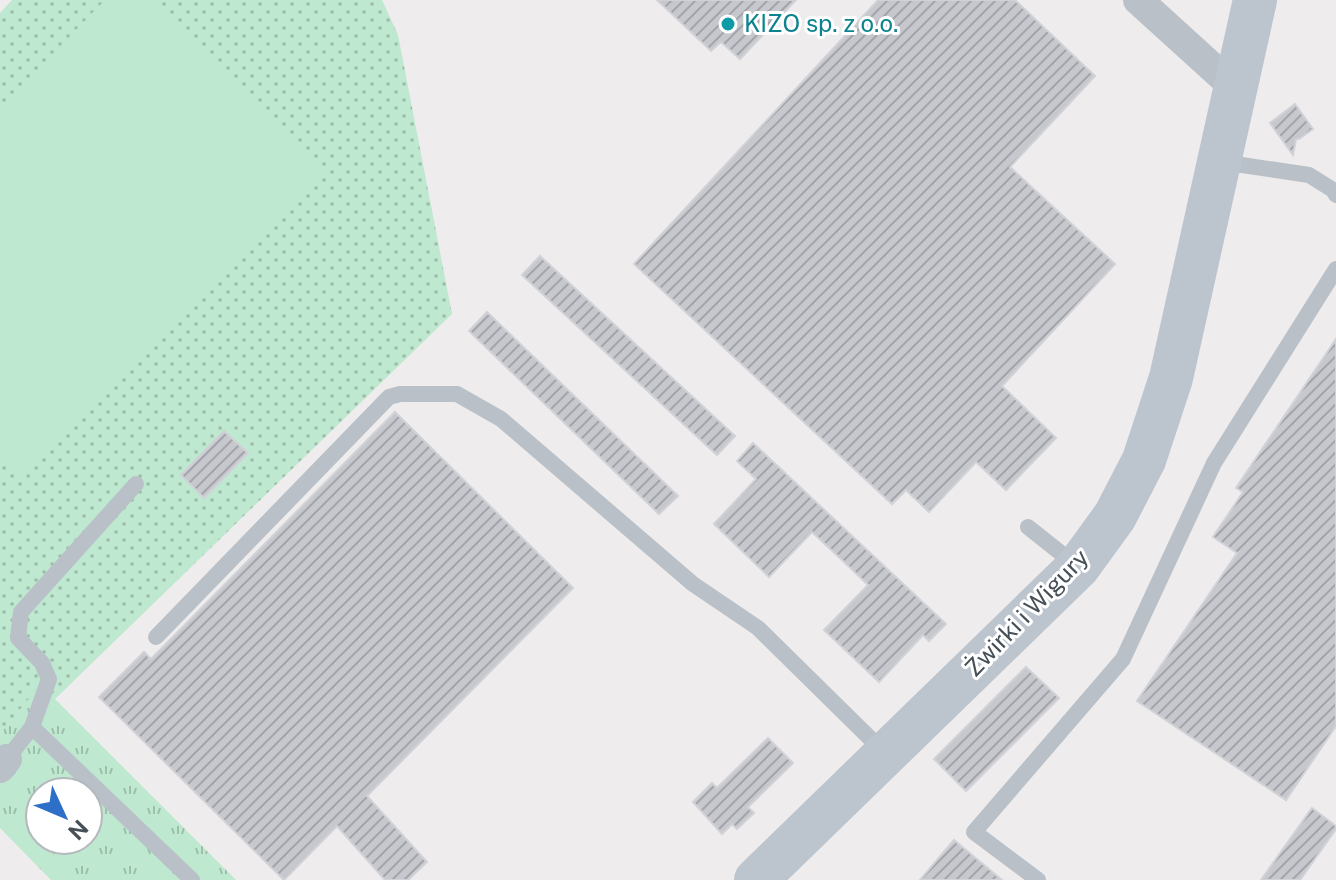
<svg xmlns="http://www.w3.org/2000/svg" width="1336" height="880" viewBox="0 0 1336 880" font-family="'Public Sans',sans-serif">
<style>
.grass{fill:url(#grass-tufts);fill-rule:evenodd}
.park{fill:url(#park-dots)}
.pitch{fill:#bee8cf}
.building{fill:url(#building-hatch);stroke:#d1d2d7;stroke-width:2}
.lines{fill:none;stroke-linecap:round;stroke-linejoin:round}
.lane{stroke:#b9c0c7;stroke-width:16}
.street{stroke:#b9c0c7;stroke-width:30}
.secondary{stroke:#bcc4ce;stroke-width:44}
.culture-dot{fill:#0f9aa8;stroke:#fff;stroke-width:3}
.labels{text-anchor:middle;stroke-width:6;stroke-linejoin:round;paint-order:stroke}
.culture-label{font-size:24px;fill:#0d838f;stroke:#fff;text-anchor:start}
.street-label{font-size:24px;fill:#474f57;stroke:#fff}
</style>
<defs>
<pattern id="grass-tufts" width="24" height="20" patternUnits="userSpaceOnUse" patternTransform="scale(2)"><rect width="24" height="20" fill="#bee8cf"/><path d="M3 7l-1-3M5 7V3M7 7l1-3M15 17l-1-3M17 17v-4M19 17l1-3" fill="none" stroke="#9cbeab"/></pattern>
<pattern id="park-dots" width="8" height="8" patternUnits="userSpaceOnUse" patternTransform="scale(2)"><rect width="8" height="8" fill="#bee8cf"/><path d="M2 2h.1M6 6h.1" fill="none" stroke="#9cbeab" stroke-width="1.8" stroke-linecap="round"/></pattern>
<pattern id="building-hatch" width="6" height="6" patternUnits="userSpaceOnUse" patternTransform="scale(2)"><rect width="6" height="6" fill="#c7c8ce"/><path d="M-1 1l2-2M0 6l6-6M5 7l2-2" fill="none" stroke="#a3a5aa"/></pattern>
</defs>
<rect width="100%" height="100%" fill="#eeecec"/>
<!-- grass -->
<path class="grass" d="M38 686 55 699 236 880H51L0 828V734ZM40 792H88V840H40Z"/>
<!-- park -->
<polygon class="park" points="12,0 382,0 398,35 452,314 55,699 38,687 0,734 0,13"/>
<!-- pitch -->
<polygon class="pitch" points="105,0 148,0 323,168 22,480 0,459 0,108"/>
<!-- building -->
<g class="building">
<polygon points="657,0 796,0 740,59 721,42 711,51"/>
<polygon points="878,0 1015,0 1095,76 1010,167 1115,264 1002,386 1056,438 1006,490 976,462 929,512 906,490 892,504 634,264"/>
<polygon points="1295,104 1313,129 1299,139 1296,139 1293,155 1270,123"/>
<polygon points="540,256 735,436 717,455 522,275"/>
<polygon points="487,312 678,496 659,514 469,331"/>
<polygon points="1336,339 1336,726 1286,800 1137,701 1237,553 1213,537 1243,492 1236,488"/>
<polygon points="395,412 573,588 367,796 427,862 408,880 385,880 337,826 284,880 99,697 144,652 151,659"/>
<polygon points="224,431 248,453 204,498 181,475"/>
<polygon points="753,443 946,624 929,641 923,635 879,682 824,630 868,585 842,560 812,532 769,577 714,524 756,479 737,461"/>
<polygon points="1026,667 1059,698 966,791 934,759"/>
<polygon points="768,738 793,763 748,807 754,813 737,829 732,824 722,834 693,802 712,783 717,788"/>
<polygon points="1312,808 1336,826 1336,829 1300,880 1261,880"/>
<polygon points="954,840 1002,880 920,880"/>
</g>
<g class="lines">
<!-- lane -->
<g class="lane">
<polyline points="1222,162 1309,175 1333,190 1336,195"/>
<polyline points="1028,527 1077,566"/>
<polyline points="156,637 389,397 400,394 457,394 501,419 693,584 758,628 885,753"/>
<polyline points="32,727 192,880"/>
<polyline points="7,759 32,727 49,679 42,663 18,638 21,612 136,484"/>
<polyline points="1038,880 974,832 1123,659 1214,463 1336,269"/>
</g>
<!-- street -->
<g class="street">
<polyline points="1138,0 1235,88"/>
<polyline points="0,768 7,759"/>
</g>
<!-- secondary -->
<polyline class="secondary" points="756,880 1078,567 1115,516 1144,460 1171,378 1255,0"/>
</g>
<!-- markers -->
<circle class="culture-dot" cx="728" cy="24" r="8"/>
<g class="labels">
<!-- culture labels -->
<g class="culture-label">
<text x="744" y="32">KIZO sp. z o.o.</text>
</g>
<!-- street labels -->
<g class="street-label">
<text transform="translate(1027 613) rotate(-46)" y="8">Żwirki i Wigury</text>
</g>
</g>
<!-- north arrow -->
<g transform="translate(64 816) rotate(134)"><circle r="38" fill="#ffffff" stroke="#b5b9bc" stroke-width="2"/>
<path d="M0-6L14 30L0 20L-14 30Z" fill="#2e70c7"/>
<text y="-12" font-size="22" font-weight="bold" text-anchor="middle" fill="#474f57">N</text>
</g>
</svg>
